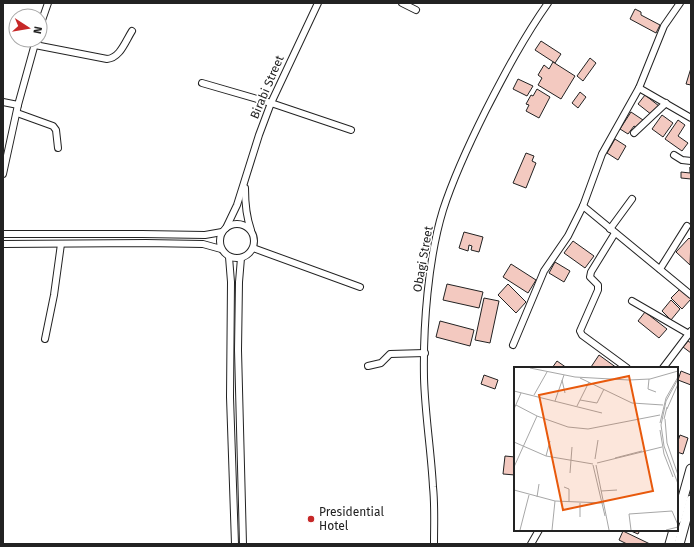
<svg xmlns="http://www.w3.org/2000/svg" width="694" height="547" viewBox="0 0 694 547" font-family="'Fira Sans',sans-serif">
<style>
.building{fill:#f3c9c0;stroke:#222}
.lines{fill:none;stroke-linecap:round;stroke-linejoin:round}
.minor-casing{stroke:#222;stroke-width:8}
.primary-casing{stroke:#222;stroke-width:11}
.minor{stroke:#fff;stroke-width:6}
.primary{stroke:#fff;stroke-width:9}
.poi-dot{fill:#c62828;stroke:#fff;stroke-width:1.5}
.labels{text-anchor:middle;stroke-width:3;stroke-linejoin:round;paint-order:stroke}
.street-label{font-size:12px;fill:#222;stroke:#fff}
.poi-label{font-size:12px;fill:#222;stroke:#fff;text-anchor:start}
.inset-road{fill:none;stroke:#a7a7a7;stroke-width:1}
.view{fill:#e8590c;fill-opacity:0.15;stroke:#e8590c;stroke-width:2}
.inset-edge{fill:none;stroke:#222;stroke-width:2}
</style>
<rect width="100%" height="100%" fill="#fff"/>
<!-- building -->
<g class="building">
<polygon points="635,9 641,12 641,15 660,25 656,33 630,19"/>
<polygon points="541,41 561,54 555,63 535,50"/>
<polygon points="590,58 596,63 583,81 577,76"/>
<polygon points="553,62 575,76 561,99 538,85 542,78 538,75 544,65 549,69"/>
<polygon points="691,68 691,85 686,84"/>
<polygon points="518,79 533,86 527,96 513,89"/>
<polygon points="537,89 550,97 539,118 526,111 529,105 526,104 531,95 533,96"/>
<polygon points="580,92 586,97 578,108 572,103"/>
<polygon points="645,95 659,106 652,115 638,104"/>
<polygon points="631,112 643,120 637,128 634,126 628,134 620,129"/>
<polygon points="662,115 673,123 663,137 652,129"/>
<polygon points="678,120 685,125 678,136 688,143 682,151 665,139"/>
<polygon points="615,139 626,146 618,160 607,153"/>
<polygon points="526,153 534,156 532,161 536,163 526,188 513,183"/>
<polygon points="690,167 691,179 681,178 681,172 690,173"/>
<polygon points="464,232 483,237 479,252 471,250 472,246 469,245 468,251 459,248"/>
<polygon points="689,238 691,240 690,265 676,252"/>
<polygon points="573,241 594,256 585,268 564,253"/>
<polygon points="555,262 570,271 564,282 549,273"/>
<polygon points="511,264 536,280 528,293 503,277"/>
<polygon points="447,284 483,292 479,308 443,300"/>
<polygon points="508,284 526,302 516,313 498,295"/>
<polygon points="680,289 691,299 682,309 671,298"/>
<polygon points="484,298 499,301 490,343 475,340"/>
<polygon points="671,300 680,309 671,320 662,311"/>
<polygon points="645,312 667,329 659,338 638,321"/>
<polygon points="440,321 474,330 470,346 436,337"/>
<polygon points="688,341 691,343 691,353 683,347"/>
<polygon points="599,355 617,368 591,368 591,367"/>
<polygon points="557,361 567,368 552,368"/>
<polygon points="681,371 691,375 691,385 678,380"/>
<polygon points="484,375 498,380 495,389 481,384"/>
<polygon points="680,435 688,438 683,454 677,452 677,440 678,441"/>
<polygon points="505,456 515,457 515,475 503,474"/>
<polygon points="632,530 640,530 638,534 631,531"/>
<polygon points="623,531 650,544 627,544 619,540"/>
</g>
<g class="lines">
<!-- minor casing -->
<g class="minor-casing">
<g id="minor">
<polyline points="402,3 416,10"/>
<polyline points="40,26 48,3"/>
<path d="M35 45 107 59C120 58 125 42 132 31"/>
<polyline points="202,83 271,103 351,130"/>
<polyline points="639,88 691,118"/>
<polyline points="3,102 18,105"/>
<polyline points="17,113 53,126 56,130 58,148"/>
<polyline points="634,133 666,103"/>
<polyline points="674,155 682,160 691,161"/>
<polyline points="3,174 18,105 36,40"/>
<path d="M245 188C245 203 246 216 251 230"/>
<polyline points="583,206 691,295"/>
<circle cx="237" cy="241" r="17"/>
<polyline points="226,228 237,205 259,135 271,103 318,3"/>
<polyline points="610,229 632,199"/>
<polyline points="615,233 591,272 590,277 598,285 598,290 580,331 582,335 627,368"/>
<polyline points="3,234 142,234 205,235 222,232"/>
<polyline points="3,244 146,243 203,244 221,249"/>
<polyline points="253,248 360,287"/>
<polyline points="229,257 231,282 230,397 235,544"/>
<polyline points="241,258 239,282 238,350 243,544"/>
<polyline points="660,269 687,226"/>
<polyline points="632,301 689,334"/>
<polyline points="45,339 54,295 61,244"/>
<polyline points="513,345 544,271 568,236 583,206 602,154 639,88 664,26 680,3"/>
<polyline points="368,366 381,363 390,354 425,353"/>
<polyline points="663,368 691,331"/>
<path d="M434 544C434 525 435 506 433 487 431 450 425 414 424 378 423 327 428 259 443 210 454 176 470 142 486 110 505 73 524 37 548 3"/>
<polyline points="531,544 539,530"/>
</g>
</g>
<!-- primary casing -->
<g class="primary-casing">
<g id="primary">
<polyline points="677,519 691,469"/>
<polyline points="670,544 674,530"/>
<polyline points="679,544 691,500"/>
</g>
</g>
<!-- minor -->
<use href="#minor" class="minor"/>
<!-- primary -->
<use href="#primary" class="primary"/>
</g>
<!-- markers -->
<circle class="poi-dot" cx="311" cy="519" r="4"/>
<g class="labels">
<!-- street labels -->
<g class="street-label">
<text transform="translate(267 87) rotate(-67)" y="4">Birabi Street</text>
<text transform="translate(423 259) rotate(-80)" y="4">Obagi Street</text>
</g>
<!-- poi labels -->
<g class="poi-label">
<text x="319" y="516">Presidential<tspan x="319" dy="14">Hotel</tspan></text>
</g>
</g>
<!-- overview -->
<g transform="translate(514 367)">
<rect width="164" height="164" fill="#fff"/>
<path class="inset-road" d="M16 1 61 10 115 13 136 12 164 4M66 11 118 36 149 38M135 12 134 22 142 25M164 12 152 34 147 58 150 79 164 117M48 13 51 26M0 24 88 46M20 28 33 5M66 33 83 36 90 22M41 34 50 8M2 38 23 49M63 39 75 15M0 42 7 26M153 42 164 17M150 52 153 40M151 52 153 76 164 108M146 56 152 31 164 10M146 63 150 87 159 110M0 75 32 89 79 97M32 89 36 74M101 91 128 84M81 92 84 73M83 96 148 80M79 98 91 149M82 98 95 163M0 100 23 49 54 60 74 62 146 48M56 106 58 80M50 120 55 122V135M0 123 41 134 89 136M87 124 103 123M23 130 25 117M66 136V150M6 163 15 128M38 163 41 134M117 163 115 147 158 144 164 158M152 163 164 160"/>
<path class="view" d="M115 9 139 124 49 143 25 28Z"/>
<rect width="164" height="164" class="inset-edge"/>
</g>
<!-- border -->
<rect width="694" height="547" fill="none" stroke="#222222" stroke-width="8"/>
<!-- north arrow -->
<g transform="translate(28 28) rotate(102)"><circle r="19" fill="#ffffff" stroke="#a7a7a7"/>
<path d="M0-3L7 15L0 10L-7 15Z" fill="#c62828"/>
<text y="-6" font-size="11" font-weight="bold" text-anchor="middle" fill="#222222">N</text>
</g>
</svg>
